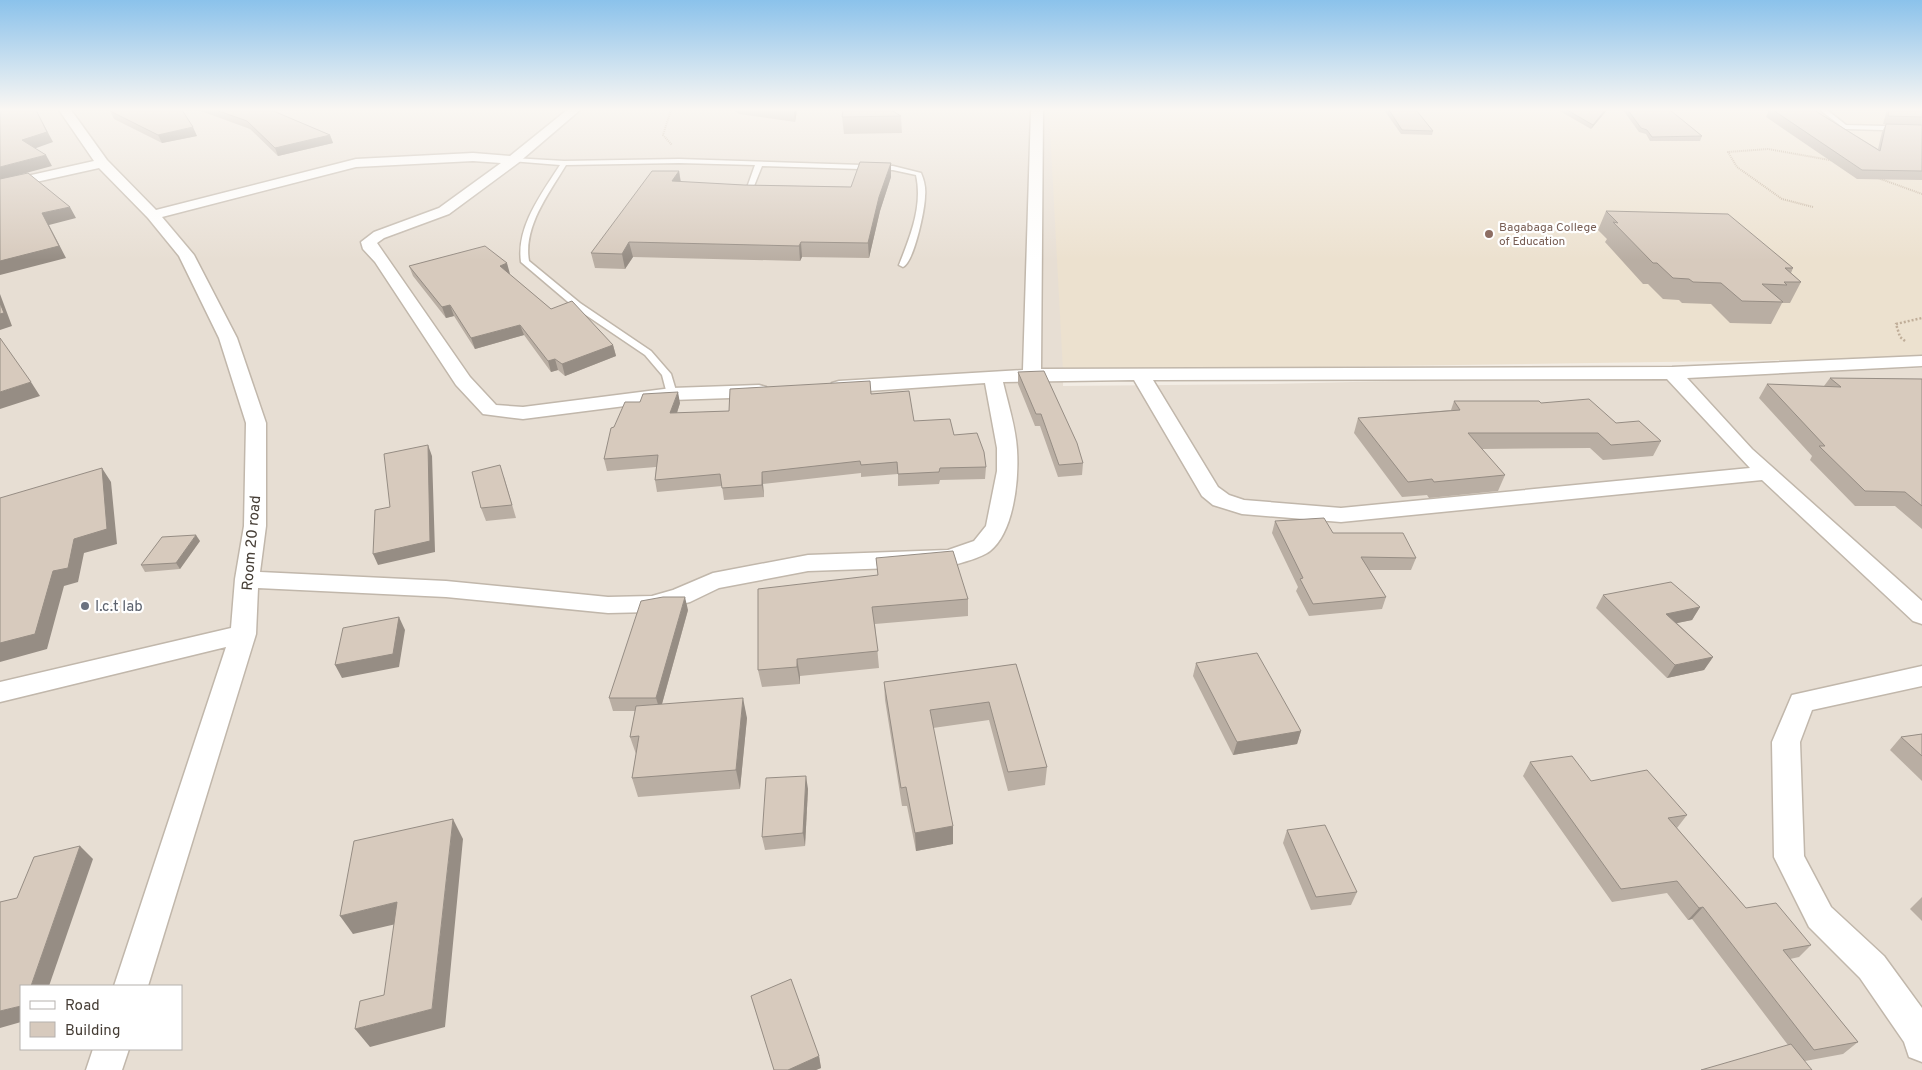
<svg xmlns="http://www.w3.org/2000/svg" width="1922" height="1070" viewBox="0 0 1922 1070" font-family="Overpass,sans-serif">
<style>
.residential{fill:#e7ded3;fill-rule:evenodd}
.education{fill:#ece1cf}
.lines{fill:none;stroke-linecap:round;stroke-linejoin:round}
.service-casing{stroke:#c1b7ab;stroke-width:3}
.minor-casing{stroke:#c1b7ab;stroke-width:3}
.path-far1{stroke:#c0ae99;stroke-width:2;stroke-dasharray:1 1;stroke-linecap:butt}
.path{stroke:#c0ae99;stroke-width:2.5;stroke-dasharray:2 2;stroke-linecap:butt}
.service{fill:#fff;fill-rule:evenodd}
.minor{fill:#fff;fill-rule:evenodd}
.wall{fill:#b9aea3}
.shaded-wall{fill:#968d84}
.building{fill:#d7cabd;stroke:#968d84}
.education-dot{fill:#8d6e63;stroke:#fff;stroke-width:2}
.worship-dot{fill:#6b7280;stroke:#fff;stroke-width:2}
.labels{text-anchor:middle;stroke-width:4.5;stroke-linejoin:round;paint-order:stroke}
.far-education-label{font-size:12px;fill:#785e54;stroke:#fff;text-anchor:start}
.street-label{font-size:15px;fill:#453d35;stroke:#fff}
.worship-label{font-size:15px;fill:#5b616d;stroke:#fff;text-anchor:start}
</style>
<rect width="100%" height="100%" fill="#f3ede5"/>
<!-- residential -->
<path class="residential" d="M0 110H1072L1063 386 1271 384 1922 368V1070H0ZM21 986H181V1049H21Z"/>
<!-- education -->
<polygon class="education" points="1049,110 1922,110 1922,358 1063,371"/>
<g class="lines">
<!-- service casing -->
<g class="service-casing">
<g id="service">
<polygon points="1820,110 1827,110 1846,125 1922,127 1922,131 1845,129"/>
<path d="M513 158 564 161 679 159 893 166 921 173C924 180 926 188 925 196 925 209 914 262 903 267L899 265C910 237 923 206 916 175L893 170 762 166 750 196 747 198 744 196 755 165 679 163 566 165C549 193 523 227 529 261L580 303 651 351 671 374 677 394 672 397 667 394 662 375 645 355 574 307 521 262C516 227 542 193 560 165L511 161V159Z"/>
</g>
</g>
<!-- minor casing -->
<g class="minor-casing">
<g id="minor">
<path d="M59 110H71L107 160 156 210 356 159 473 153 510 156 567 110H580L518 163 449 214 384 238 377 243 386 256 470 377 496 405 523 407 672 388 759 385 766 387 768 391 766 395 759 397 672 400 523 419 483 414 456 385 375 262 363 249 361 242 374 232 439 208 501 163 473 161 356 167 162 217 194 255 237 338 266 423V526L260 572 446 581 608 597 652 596 673 590 713 573 808 555 948 550 974 541 986 526 997 471V448L985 383 839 393 832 391 830 387 832 383 839 381 1023 370 1031 110H1043L1041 369 1672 367 1922 356V366L1687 378 1752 449 1922 601V624L1913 621 1762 480 1341 522 1242 514 1213 505 1202 496 1134 380 1003 382C1008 404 1016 428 1017 450 1019 479 1014 532 990 551 981 558 963 562 951 566L808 571 719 588 690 602 652 612 608 613 446 597 258 588 256 634 148 986H114L226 647 0 702V682L231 628 235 579 244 526 246 423 219 338 179 256 148 218 99 168 0 190V182L94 161ZM1667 379 1750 468 1341 508 1244 500 1229 495 1218 487 1153 380Z"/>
<polygon points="1922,666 1922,686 1812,710 1800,742 1804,856 1831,907 1884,956 1922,1008 1922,1062 1909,1057 1904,1042 1860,978 1809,927 1774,857 1772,742 1792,695"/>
<polygon points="93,1049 129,1049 122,1070 86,1070"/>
</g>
</g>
<!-- path-far1 -->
<g class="path-far1">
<polyline points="671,110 663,135 672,145"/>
<polyline points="1878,178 1922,194"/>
<polyline points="1813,207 1782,199 1737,167 1728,152 1768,149 1835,161"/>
</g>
<!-- path -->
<polyline class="path" points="1905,341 1900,337 1896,324 1922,318"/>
<!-- service -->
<use href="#service" class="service"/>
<!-- minor -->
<use href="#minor" class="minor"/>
</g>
<!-- wall -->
<g class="wall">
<polygon points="198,110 271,110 330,135 333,143 278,156 250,129"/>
<polygon points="733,110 797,110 795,122 739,114"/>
<polygon points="1384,110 1416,110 1433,131 1432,135 1401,134"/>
<polygon points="1558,110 1607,110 1591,129"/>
<polygon points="1623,110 1670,110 1702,136 1700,141 1650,141 1646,134 1639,132"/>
<polygon points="1769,110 1814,110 1878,149 1882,132 1886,124 1883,124 1887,110 1922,110 1922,180 1857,179 1766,117"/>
<polygon points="110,111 197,136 162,143 114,119"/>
<polygon points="901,116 902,133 844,134 842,117"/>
<polygon points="679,171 681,182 744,185 851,187 891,177 880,211 869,258 802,257 800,261 633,257 625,269 595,268 591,253"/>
<polygon points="1606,211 1793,268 1791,273 1801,282 1790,303 1782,303 1771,324 1730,323 1711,304 1682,303 1679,300 1663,299 1648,284 1643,284 1605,242 1607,239 1598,230"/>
<polygon points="409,266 510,274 509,274 551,309 613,345 616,356 565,376 558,370 551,372 524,335 475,349 454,316 446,318 413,276"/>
<polygon points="1018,372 1083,463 1082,475 1058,477 1040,426 1035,426 1018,384"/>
<polygon points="1830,378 1922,379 1922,529 1895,506 1855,506 1810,460 1812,456 1759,398 1767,384 1824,386"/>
<polygon points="871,394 914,421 954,435 986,467 985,479 940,480 939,484 898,486 898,474 861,477 861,473 763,484 764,497 724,500 722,486 657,492 655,480 656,467 607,471 604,459 614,427 680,403 677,413 729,411"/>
<polygon points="1454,401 1541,403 1616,423 1661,441 1653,456 1603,460 1590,448 1481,449 1505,475 1498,491 1429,498 1427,495 1402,497 1354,433 1358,418 1451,410"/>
<polygon points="504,477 516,518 486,521 481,508"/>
<polygon points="1275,521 1333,533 1416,558 1411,570 1369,570 1386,597 1382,609 1309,616 1296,591 1298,587 1272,533"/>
<polygon points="200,541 180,569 145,572 141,565"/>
<polygon points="876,558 968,599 968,616 875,624 879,668 800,676 800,684 762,687 758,670 878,575"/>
<polygon points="1603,595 1700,607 1692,620 1677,623 1713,657 1704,670 1667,678 1596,608"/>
<polygon points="688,610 662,704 747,718 740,789 638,797 632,778 636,754 630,737 635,711 613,711 609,698"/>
<polygon points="1196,663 1301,731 1297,744 1233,755 1193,676"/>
<polygon points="1016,664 1047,767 1045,785 1008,791 989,720 933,728 953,826 953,844 916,851 907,806 902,806 885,700 884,682"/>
<polygon points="1922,734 1922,781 1890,750 1901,737"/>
<polygon points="1530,762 1687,815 1677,828 1746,908 1811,945 1799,957 1790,959 1858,1042 1843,1054 1805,1061 1788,1045 1692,919 1688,920 1667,893 1612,902 1523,776"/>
<polygon points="808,789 805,846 765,850 762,837"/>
<polygon points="1287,830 1357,892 1351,905 1311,910 1283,843"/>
<polygon points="1922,897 1922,921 1910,909"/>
<polygon points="751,996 819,1056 821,1068 816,1070 774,1070"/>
</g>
<!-- shaded-wall -->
<g class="shaded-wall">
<polygon points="36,110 53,142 28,151 22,140"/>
<polygon points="794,110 797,110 795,122"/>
<polygon points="1605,110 1607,110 1591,129 1593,125"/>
<polygon points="193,127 197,136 162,143 158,135"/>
<polygon points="330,135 333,143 278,156 275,148"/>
<polygon points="46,155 52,166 0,180 0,167"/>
<polygon points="891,163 891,177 880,211 869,258 868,243 879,197"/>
<polygon points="679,171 681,185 672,181"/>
<polygon points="70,207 76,218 49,225 66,258 0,275 0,261 42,213"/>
<polygon points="629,242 633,257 625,269 622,254"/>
<polygon points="801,242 802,257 800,261 799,246"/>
<polygon points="507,263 510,274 503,276 500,266"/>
<polygon points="0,294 12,326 0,330"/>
<polygon points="450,305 454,316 446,318 442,307"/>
<polygon points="520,325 524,335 475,349 471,338"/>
<polygon points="613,345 616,356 565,376 562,364"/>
<polygon points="555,359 558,370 551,372 548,361"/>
<polygon points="31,382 40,396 0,409 0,392"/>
<polygon points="678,392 680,403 673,425 670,413"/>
<polygon points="428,445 432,456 435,552 378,565 373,554"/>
<polygon points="102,468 111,482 117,544 84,553 78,582 64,586 47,649 0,662 0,643 53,571 74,539"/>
<polygon points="762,472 763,484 764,497 762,485"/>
<polygon points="196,535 200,541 180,569 176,563"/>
<polygon points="685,597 688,610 660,711 656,698"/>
<polygon points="1700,607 1692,620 1658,627 1666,614"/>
<polygon points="399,617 405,630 399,667 342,678 335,665"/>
<polygon points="1713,657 1704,670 1667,678 1675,665"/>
<polygon points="797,659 800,676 800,684 797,667"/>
<polygon points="743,698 747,718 740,789 736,770"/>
<polygon points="1301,731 1297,744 1233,755 1237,742"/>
<polygon points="806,776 808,789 805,846 803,833"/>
<polygon points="453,819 463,839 445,1027 370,1047 355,1029 432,1009"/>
<polygon points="953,826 953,844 916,851 915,833"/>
<polygon points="80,846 93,859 49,986 31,986"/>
<polygon points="397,902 409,921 353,934 340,916"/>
<polygon points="1703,907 1692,919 1688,920 1699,908"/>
<polygon points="21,1006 21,1022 0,1028 0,1011"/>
<polygon points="819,1056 821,1068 816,1070 788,1070"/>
</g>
<!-- building -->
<g class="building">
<polygon points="0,110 36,110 47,132 22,140 46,155 0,167"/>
<polygon points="112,110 182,110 193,127 158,135 110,111"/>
<polygon points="216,110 271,110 330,135 275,148 247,121"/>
<polygon points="843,110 891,110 901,116 842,117"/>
<polygon points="1389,110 1416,110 1433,131 1402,130"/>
<polygon points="1567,110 1605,110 1593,125"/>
<polygon points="1628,110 1670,110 1702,136 1652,137 1647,130 1641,128"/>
<polygon points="1773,110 1814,110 1880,151 1886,124 1922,125 1922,171 1862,170"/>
<polygon points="1889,110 1922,110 1922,117 1888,116"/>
<polygon points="860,162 891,163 879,197 868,243 801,242 799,246 629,242 622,254 591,253 652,171 679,171 672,181 744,185 851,187"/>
<polygon points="28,173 70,207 42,213 59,246 0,261 0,179"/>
<polygon points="1606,211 1728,214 1793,268 1785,268 1801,282 1784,282 1787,285 1762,284 1783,302 1742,301 1721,283 1693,282 1689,279 1673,278 1657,263 1653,263 1613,222 1618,223"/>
<polygon points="485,246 507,263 500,266 551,309 572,301 613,345 562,364 555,359 548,361 520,325 471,338 450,305 442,307 409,266"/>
<polygon points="0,303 4,313 0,314"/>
<polygon points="0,338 31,382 0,392"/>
<polygon points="1044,371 1077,443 1083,463 1059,465 1041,414 1036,414 1018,372"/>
<polygon points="1830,378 1922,379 1922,506 1905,492 1865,491 1819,446 1825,446 1767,384 1841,387"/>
<polygon points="870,381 871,394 909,391 914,421 950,419 954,435 977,433 984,452 986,467 940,468 939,472 898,474 897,462 861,465 860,461 762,472 762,485 722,488 720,474 655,480 658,455 604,459 611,428 614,427 625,402 640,402 643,394 678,392 670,413 729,411 730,389"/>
<polygon points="1589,399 1616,423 1639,421 1661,441 1611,445 1598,433 1468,433 1505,475 1434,482 1432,479 1408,482 1358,418 1460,410 1454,401 1539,401 1541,403"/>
<polygon points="428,445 430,541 373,554 375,510 390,507 384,454"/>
<polygon points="500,465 512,505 481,508 472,472"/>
<polygon points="102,468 107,529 74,539 68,568 53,571 35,634 0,643 0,498"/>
<polygon points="1324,518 1333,533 1403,533 1416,558 1361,557 1386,597 1313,604 1300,579 1303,578 1275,521"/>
<polygon points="196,535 176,563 141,565 162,537"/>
<polygon points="953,551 968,599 872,607 878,651 797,659 797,667 758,670 758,589 878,575 876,558"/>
<polygon points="1671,582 1700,607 1666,614 1713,657 1675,665 1603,595"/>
<polygon points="663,597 685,597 656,698 609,698 641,601"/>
<polygon points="399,617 393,654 335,665 343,628"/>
<polygon points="1257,653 1301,731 1237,742 1196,663"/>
<polygon points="1016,664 1047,767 1008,772 989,702 930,710 953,826 915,833 906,787 901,788 884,682"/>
<polygon points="743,698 736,770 632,778 639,736 630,737 636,706"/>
<polygon points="1922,734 1922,756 1901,737"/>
<polygon points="1572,756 1591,781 1647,770 1687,815 1668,818 1746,908 1776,903 1811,945 1783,950 1858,1042 1814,1050 1703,907 1699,908 1677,881 1621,889 1530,762"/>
<polygon points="806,776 803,833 762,837 766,778"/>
<polygon points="453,819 432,1009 355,1029 360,1001 384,995 397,902 340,916 354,841"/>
<polygon points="1325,825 1357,892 1316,897 1287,830"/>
<polygon points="80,846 31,986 21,986 21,1006 0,1011 0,902 17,898 34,857"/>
<polygon points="791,979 819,1056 788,1070 774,1070 751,996"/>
<polygon points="1791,1044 1812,1070 1701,1070"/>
</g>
<!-- sky -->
<linearGradient id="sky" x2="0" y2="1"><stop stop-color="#8bc2eb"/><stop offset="0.42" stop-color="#faf7f3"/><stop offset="1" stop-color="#faf7f3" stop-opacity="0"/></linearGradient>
<rect width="1922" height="260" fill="url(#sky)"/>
<!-- markers -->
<circle class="education-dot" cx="1489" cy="234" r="5"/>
<circle class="worship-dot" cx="85" cy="606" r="5"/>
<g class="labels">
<!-- far-education labels -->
<g class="far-education-label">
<text x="1499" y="231">Bagabaga College<tspan x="1499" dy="14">of Education</tspan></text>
</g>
<!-- street labels -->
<g class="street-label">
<text transform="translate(251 543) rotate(-85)" y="5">Room 20 road</text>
</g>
<!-- worship labels -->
<g class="worship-label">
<text x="95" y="611">I.c.t lab</text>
</g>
</g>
<!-- legend -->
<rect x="20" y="985" width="162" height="65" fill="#ffffff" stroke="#b5b1ae"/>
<rect x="30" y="1001" width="25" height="8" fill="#ffffff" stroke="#b5b1ae"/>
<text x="65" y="1010" font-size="15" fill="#453d35">Road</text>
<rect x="30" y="1022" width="25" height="15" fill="#d7cabd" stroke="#b5b1ae"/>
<text x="65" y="1035" font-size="15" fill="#453d35">Building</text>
</svg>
